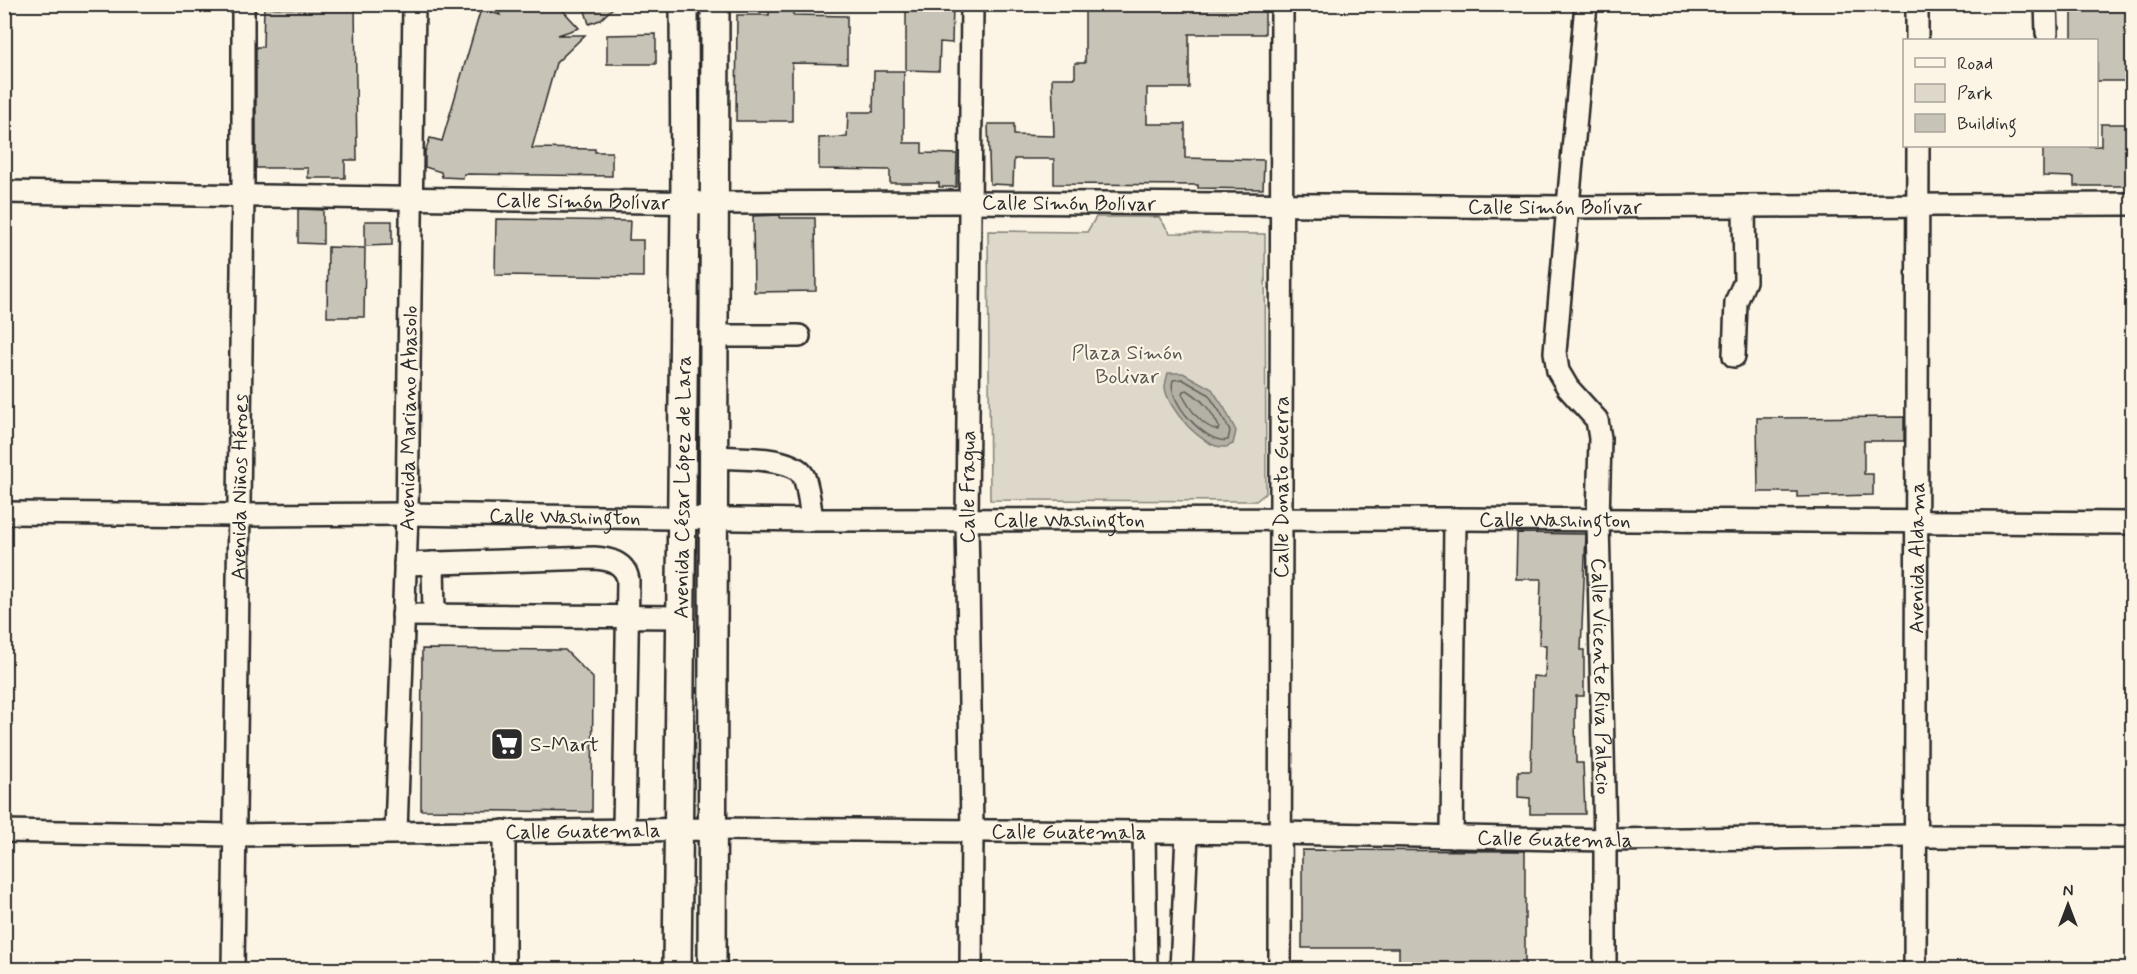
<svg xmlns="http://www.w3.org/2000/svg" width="2137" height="974" viewBox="0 0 2137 974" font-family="Mynerve,sans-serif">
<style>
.green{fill:#ded8ca;stroke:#84827a;stroke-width:1.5}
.water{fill:#b4b0a5;stroke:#7d7b74;stroke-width:1.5}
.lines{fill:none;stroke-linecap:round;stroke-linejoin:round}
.shore{stroke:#62605c;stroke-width:1.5}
.building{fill:#c8c3b7;stroke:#2b2b2b;stroke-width:1.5}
.minor-casing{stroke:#2b2b2b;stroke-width:26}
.major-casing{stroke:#2b2b2b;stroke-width:32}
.minor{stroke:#fcf5e5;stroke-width:21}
.major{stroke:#fcf5e5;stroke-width:27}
.labels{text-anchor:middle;stroke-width:4.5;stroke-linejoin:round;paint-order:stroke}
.street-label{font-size:21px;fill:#2b2b2b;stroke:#fcf5e5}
.park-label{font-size:21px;fill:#585653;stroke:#fcf5e5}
.poi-label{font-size:21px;fill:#2b2b2b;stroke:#fcf5e5;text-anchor:start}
</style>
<rect width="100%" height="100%" fill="#fcf5e5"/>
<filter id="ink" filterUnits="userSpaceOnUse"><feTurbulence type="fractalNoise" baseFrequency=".0167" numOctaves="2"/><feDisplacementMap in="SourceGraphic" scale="12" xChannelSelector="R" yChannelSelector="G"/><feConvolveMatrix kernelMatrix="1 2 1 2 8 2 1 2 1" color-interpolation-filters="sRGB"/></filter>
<g filter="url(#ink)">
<!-- green -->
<polygon class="green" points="1096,217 1159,217 1170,233 1265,234 1266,493 1256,501 990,500 988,231 1087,232"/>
<!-- water -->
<path class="water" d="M1168 373H1183L1212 389 1225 409 1236 431 1233 444C1230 445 1228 447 1225 447 1203 449 1166 407 1165 387 1165 383 1167 377 1168 373Z"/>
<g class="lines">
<!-- shore -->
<g class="shore">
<path d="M1182 379 1208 394 1220 412 1230 431 1228 440C1206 445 1166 400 1173 380Z"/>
<path d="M1187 390C1203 400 1211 410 1219 427L1218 430C1202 427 1189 408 1182 394L1183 391Z"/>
</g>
</g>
<!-- building -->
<g class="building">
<polygon points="304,4 355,4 357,160 345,160 345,178 308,178 308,168 256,168 256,47 263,47 264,7 304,9"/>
<polygon points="495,4 557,4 579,28 558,35 585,35 556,63 532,148 595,149 595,152 612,152 612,176 464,174 463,178 442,177 441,172 425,167 425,152 430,138 442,141 481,9 500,15"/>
<polygon points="583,4 617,4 600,20 589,24"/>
<polygon points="769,4 793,4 793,15 847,16 847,64 792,63 792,121 736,121 737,15 769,15"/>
<polygon points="906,4 953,4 952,43 940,42 939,71 906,70"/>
<polygon points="1085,4 1265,4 1265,34 1189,34 1189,88 1147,88 1147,124 1185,124 1185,158 1264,160 1263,189 1198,188 1198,185 1054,184 1054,159 1014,159 1013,185 990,184 988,124 1014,124 1014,135 1054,136 1052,78 1075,78 1075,63 1085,63"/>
<polygon points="2072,4 2133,4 2133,81 2097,81 2097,40 2072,40"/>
<polygon points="656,34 656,64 607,64 607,35"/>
<polygon points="874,71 904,71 904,143 922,143 922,153 957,154 956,187 939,187 939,183 890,183 890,170 819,169 819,138 847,137 848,112 873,112"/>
<polygon points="2101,124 2132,124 2133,186 2074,186 2074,177 2043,176 2043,146 2101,146"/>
<polygon points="298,209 323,210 323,244 298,243"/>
<polygon points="780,215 780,218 815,218 816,291 754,292 753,216"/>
<polygon points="496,219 630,221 629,240 643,240 643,277 495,275"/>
<polygon points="365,221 392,221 392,245 365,246"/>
<polygon points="328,247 365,248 364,317 327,317"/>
<polygon points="1904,417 1904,441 1864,441 1864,474 1873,474 1873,495 1797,497 1797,492 1758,492 1757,418"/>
<polygon points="1517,533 1586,534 1581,650 1584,650 1584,696 1576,696 1575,718 1576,763 1583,763 1585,814 1530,814 1530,798 1518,797 1518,771 1531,771 1533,676 1545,677 1546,645 1539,645 1541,579 1516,579"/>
<polygon points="422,649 565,650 593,678 592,812 421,810"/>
<polygon points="1302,850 1525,851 1525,969 1399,969 1399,948 1302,948"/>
</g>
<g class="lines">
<!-- minor casing -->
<g class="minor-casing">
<g id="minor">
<path id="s1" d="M1586 4 1555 352 1558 371 1568 388 1597 420 1600 438 1598 521 1605 840V970"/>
<polyline points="1917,4 1917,40"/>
<polyline points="2046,4 2047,33"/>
<path id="s2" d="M4 192 715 203 969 202 1567 207 2132 204"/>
<polyline points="714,336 799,336"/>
<polyline points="1734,356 1736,302 1745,281 1744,206"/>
<path d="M714 457C736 459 794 455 804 477 809 490 810 507 812 520"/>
<path id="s3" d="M4 513 238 515 407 514 812 520 1455 519 2132 523"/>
<polyline points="433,563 434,615"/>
<path d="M405 564 594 558C609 559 625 562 628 580L624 830"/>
<polyline points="403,615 680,617"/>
<path id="s4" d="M4 831 234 835 713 829 1280 833 1605 840 1914 836 2132 837"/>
<polyline points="504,831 504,970"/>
<path id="s5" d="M396 832 407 514 414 4"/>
<polyline points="1144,833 1146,970"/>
<polyline points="1452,837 1455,519"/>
<path id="s6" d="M233 970 243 195V4"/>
<path id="s7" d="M971 970 972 830 967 520 972 4"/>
<polyline points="1181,970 1187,833"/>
<path id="s8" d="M1280 970 1282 4"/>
<path id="s9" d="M1915 970 1918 146"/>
</g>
</g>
<!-- major casing -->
<g class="major-casing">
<g id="major">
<path id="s10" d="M677 970 685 203 684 4"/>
<polyline points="712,970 715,4"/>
</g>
</g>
<!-- minor -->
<use href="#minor" class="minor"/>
<!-- major -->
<use href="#major" class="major"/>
</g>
</g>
<!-- icons -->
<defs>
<g id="supermarket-square" transform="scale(1.725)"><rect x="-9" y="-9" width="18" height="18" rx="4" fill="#2b2b2b" stroke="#fcf5e5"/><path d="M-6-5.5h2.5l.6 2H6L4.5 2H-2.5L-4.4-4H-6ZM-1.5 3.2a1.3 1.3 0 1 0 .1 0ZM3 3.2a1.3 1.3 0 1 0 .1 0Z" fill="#fff"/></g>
</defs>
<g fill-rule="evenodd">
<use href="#supermarket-square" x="507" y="744"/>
</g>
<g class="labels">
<!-- street labels -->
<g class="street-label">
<text dy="7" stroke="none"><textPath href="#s2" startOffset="579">Calle Simón Bolívar</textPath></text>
<text dy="7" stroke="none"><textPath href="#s2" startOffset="1065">Calle Simón Bolívar</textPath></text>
<text dy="7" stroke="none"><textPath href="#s2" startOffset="1551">Calle Simón Bolívar</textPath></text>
<text dy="7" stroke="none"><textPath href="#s5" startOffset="414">Avenida Mariano Abasolo</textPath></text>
<text dy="7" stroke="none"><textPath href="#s6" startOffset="483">Avenida Niños Héroes</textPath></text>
<text dy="7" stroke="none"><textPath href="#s10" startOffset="483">Avenida César López de Lara</textPath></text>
<text dy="7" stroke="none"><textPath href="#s7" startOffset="483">Calle Fragua</textPath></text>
<text dy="7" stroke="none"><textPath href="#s8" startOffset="483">Calle Donato Guerra</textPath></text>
<text dy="7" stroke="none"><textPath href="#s3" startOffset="561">Calle Washington</textPath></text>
<text dy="7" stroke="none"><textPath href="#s3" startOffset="1065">Calle Washington</textPath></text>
<text dy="7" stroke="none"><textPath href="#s3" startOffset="1551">Calle Washington</textPath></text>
<text dy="7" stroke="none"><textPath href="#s9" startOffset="412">Avenida Aldama</textPath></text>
<text dy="7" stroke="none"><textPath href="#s1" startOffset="688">Calle Vicente Riva Palacio</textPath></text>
<text dy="7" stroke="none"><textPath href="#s4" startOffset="579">Calle Guatemala</textPath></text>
<text dy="7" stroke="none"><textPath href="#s4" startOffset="1065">Calle Guatemala</textPath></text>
<text dy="7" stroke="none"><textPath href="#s4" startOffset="1551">Calle Guatemala</textPath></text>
</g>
<!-- park labels -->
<g class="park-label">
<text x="1127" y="359">Plaza Simón<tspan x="1127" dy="24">Bolivar</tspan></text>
</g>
<!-- poi labels -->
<g class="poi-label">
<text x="530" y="751">S-Mart</text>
</g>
</g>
<!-- margin -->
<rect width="2137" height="974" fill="none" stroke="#fcf5e5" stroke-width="24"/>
<rect x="12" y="12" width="2113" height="950" fill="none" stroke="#2b2b2b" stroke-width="2" filter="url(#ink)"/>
<!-- legend -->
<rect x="1903" y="39" width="195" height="108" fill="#fcf5e5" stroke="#a8a49b" stroke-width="1.5"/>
<rect x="1915" y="58" width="30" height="9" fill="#fcf5e5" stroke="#a8a49b" stroke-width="1.5"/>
<text x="1957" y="69" font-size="18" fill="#2b2b2b">Road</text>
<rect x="1915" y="84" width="30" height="18" fill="#ded8ca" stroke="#a8a49b" stroke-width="1.5"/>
<text x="1957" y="99" font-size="18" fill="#2b2b2b">Park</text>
<rect x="1915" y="114" width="30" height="18" fill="#c8c3b7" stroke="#a8a49b" stroke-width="1.5"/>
<text x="1957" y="129" font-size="18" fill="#2b2b2b">Building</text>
<!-- north arrow -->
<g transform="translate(2068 905)" stroke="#fcf5e5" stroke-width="4.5" paint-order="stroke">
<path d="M0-4.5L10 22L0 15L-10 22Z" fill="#2b2b2b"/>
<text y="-9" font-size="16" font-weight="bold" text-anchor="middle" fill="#2b2b2b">N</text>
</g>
</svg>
